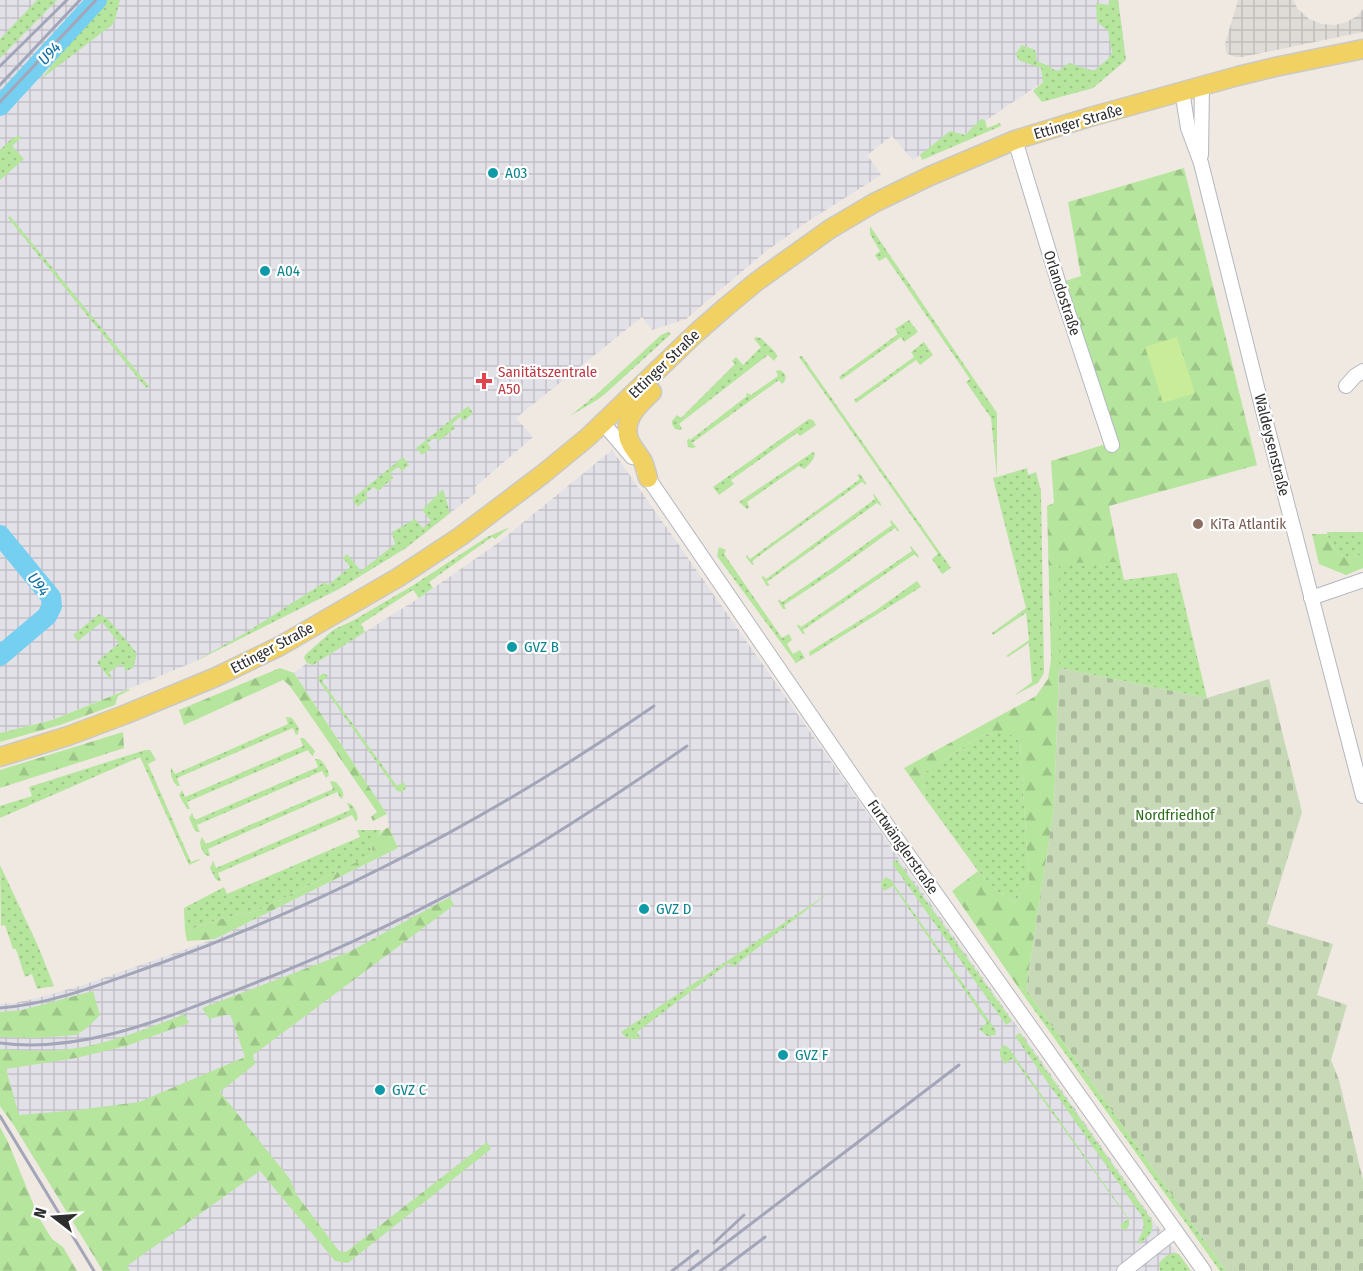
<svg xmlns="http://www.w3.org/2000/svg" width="1363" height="1271" viewBox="0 0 1363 1271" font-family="'Fira Sans Condensed',sans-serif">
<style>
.industrial{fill:url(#industrial-grid)}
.grass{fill:url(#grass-dots)}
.forest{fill:url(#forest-firs)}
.cemetery{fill:url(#cemetery-stones)}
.pitch{fill:#c9ec9a}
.plaza{fill:url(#plaza-grid)}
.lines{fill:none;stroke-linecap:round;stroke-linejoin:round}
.river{stroke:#75cff0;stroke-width:20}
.minor-casing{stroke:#b4b7c1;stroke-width:16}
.major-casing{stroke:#c9c9c9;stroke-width:21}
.minor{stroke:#fff;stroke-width:14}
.major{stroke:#f2d163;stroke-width:18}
.rail{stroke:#a3a6b8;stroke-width:3}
.culture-dot{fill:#0f9aa8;stroke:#fff;stroke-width:2}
.health-dot{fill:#e0444e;stroke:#fff;stroke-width:2}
.education-dot{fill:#8d6e63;stroke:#fff;stroke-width:2}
.labels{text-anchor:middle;stroke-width:4.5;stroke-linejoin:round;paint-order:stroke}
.street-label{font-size:15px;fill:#2e2e2e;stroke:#fff}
.culture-label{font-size:15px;fill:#0d838f;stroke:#fff;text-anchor:start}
.health-label{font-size:15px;fill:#be3a42;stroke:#fff;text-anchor:start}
.education-label{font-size:15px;fill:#785e54;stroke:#fff;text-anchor:start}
.park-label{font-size:15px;fill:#2c6e1b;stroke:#fff}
.water-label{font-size:16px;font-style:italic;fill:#0d6fa3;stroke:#fff}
</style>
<defs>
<pattern id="industrial-grid" width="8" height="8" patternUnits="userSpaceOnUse" patternTransform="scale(1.5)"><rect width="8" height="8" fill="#e3e1e8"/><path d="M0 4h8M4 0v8" fill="none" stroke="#c3c1c7"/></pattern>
<pattern id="grass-dots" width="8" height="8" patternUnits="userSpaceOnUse" patternTransform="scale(1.5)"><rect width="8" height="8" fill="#b6e59e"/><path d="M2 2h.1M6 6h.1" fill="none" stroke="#9dc588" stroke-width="1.8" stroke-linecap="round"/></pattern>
<pattern id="forest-firs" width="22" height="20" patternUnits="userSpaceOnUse" patternTransform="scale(1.5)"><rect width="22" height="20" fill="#b6e59e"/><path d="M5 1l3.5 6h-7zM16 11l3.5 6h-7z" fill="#9dc588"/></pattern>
<pattern id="cemetery-stones" width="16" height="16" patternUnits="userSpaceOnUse" patternTransform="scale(1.5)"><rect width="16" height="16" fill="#c8d9b8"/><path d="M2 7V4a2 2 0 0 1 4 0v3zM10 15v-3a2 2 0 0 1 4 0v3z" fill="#acbb9e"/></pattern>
<pattern id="plaza-grid" width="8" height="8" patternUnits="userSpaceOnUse" patternTransform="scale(1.5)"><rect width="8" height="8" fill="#dfdcd8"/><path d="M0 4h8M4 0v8" fill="none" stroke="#c0bdba"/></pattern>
</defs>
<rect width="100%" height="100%" fill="#efe9e1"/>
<!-- industrial -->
<g class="industrial">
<polygon points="0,0 1118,0 1126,60 1093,88 1068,95 1043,82 964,135 920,155 913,160 892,136 867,155 881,175 807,222 765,252 686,319 652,330 642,317 516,418 533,437 475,487 477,492 406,548 339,589 194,662 52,720 0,733"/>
<polygon points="612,450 1189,1271 103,1271 15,1127 0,1106 0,1004 15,1003 49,995 86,984 215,939 398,848 389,827 387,814 294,673 307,663 313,665 338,649 419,598 498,543"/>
</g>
<!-- grass -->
<g class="grass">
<polygon points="37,0 57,0 0,58 0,39"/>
<polygon points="100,0 120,0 115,20 112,25 41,79 70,42 87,15"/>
<polygon points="1110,0 1118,0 1126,60 1093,88 1042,102 1033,91 1043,82 1041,68 1018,60 1016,53 1022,45 1035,50 1037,61 1049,66 1050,68 1058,71 1069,63 1090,70 1095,70 1110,57 1112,52 1108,31 1097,22 1096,3 1108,5"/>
<polygon points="981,119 985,120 987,128 1000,123 1001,126 922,160 920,155 950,131 965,135"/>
<polygon points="18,136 22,137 12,146 24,159 0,180 0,150 11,139"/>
<polygon points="10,216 149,386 146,388 8,218"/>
<polygon points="870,226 997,413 997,477 1027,468 1028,475 1036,472 1041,491 1044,673 1038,683 1015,695 1032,682 1029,643 1008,657 1006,656 1029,640 1026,613 993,635 992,633 1026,608 993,478 997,477 991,418 966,382 970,379 886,257 879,261 875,255 880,251 870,234"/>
<polygon points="909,320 918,332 904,342 901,337 841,380 839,377 898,334 895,329"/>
<polygon points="668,332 671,334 605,394 597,400 570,416 597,394 661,335"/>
<polygon points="756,337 761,338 776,353 777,356 774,361 768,355 679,424 682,428 680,430 675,429 672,424 672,421 677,415 681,418 735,364 732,361 736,357 743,365 761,347 754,339"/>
<polygon points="924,342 933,355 920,365 916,360 856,403 854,400 914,357 911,352"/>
<polygon points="802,356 951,568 942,574 932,559 938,554 799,357"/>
<path d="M779 370C786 372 788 379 782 384L779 380 692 443 696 447 692 448 688 447 687 441 689 438 690 440 747 396 746 394 747 393 751 395 778 376 776 371Z"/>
<polygon points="468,406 473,413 464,421 460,417 452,424 455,428 439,441 436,437 427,443 431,448 422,455 416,448"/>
<polygon points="809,419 813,420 816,425 800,436 797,433 731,480 734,484 719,495 713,487"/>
<path d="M813 452 815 454C814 460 809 465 804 469L799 466 747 502 749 507 747 509 739 502Z"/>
<polygon points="403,457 409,465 402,471 398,467 390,473 393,478 378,491 374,487 365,494 368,498 358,507 352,499"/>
<polygon points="860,474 866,483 866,485 862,482 752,561 754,565 752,565 746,557 747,555 750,559 860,479 857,475"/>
<polygon points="443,489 450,513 406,548 339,589 194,662 247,632 325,582 328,585 350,567 343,558 347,554 361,571 395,544 392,532 415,519 423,528 431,521 422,510"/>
<polygon points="874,494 881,504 881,506 877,503 767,582 770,585 767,586 762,578 762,575 766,579 875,499 873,495"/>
<polygon points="891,520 899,530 898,532 895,528 834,572 784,605 786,609 783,609 778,601 779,599 782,602 832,568 892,525 890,521"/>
<polygon points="510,527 495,539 492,537 429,582 433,588 419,598 413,590 361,624 365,632 313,665 307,663 304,658 305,655 333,630 354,620 412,586 487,537"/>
<path d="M1327 532H1363V554C1341 563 1335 552 1327 534Z"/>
<polygon points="911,546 919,556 918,558 915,554 803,630 805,634 803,634 797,626 798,624 801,627 912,551 910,547"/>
<polygon points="719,547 726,550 724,554 782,638 789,634 792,640 787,644 793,654 800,650 805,658 796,663 717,556"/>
<polygon points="1059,562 1120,562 1124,580 1177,573 1207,698 1059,668"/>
<polygon points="917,581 921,587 810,656 809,652 875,611"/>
<polygon points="99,614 108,619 136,652 136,658 133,668 126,671 122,664 109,672 112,678 109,678 97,662 119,643 102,622 78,641 73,635"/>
<polygon points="324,673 328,676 322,681 397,786 404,782 406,788 402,792 397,791 319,681 318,677"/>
<path d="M286 717 292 718 299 728 298 734 296 735 293 728 177 778 180 786H177C172 781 170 774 171 767L175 774 288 724Z"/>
<polygon points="992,733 1009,733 1020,742 1029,880 1015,903 997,891 978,871 925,798 922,774 980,736"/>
<polygon points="300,738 304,738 315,751 313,756 312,756 308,750 187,802 190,809 187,809 179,795 182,790 185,797 303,746"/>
<polygon points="145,750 150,750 156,760 148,764 191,862 199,859 200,860 189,865 140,757 0,818 0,806 32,796 29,787"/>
<path d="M315 759H319C324 762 328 769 329 775L326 778 322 771 197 825 200 832H197L194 829 189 818 192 813 195 820 318 767Z"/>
<path d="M330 781 336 782C340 787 347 794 341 799L337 792 208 849 210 856C203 856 201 848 200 842L202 837 206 844 333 789Z"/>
<path d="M347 803C354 803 356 812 358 818L356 822 352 815 218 873 221 881H218L215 878 210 868 213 861 216 868 350 810Z"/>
<polygon points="357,830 381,830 371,849 371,855 257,911 221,919 185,931 184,908 224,887 227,894 360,837"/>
<polygon points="897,860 1012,1021 1006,1025 892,863"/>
<polygon points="0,865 38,946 54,986 37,989 32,974 25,977 16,949 13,949 5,925 1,926"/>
<polygon points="886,877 891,880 995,1029 996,1031 995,1035 987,1036 979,1029 987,1023 893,886 884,891 881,885 881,882"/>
<path d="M830 892 733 967 729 963 637 1032 640 1037C633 1041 625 1039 621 1032Z"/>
<polygon points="1026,989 1226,1271 1220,1271 1020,990"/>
<path d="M1020 1033 1151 1219C1156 1232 1148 1237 1139 1244L1138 1240C1143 1231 1146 1226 1141 1215L1015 1036Z"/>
<polygon points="1004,1045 1008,1047 1129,1219 1129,1225 1127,1229 1123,1230 1120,1225 1128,1219 1013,1058 1005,1064 1000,1056 1000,1049"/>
<polygon points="1173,1253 1179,1254 1191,1271 1160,1271 1159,1263 1166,1256"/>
</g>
<!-- forest -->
<g class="forest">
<polygon points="1184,168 1257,465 1109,506 1120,562 1059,563 1059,668 1054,808 1026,989 1020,990 952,891 978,871 997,891 1015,903 1029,880 1020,742 1009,733 992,733 980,736 922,774 925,798 904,768 1036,696 1048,679 1051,660 1047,506 1054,503 1051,461 1106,444 1056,284 1081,276 1068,202"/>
<path d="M1312 534H1327C1335 552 1341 563 1363 554V568L1346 575 1319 564Z"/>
<polygon points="280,668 294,673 387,814 373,821 371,817 377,812 299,699 289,685 283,680 184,725 179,710"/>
<polygon points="129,689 130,690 118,696 115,705 60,725 0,742 0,733 52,720"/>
<polygon points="123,732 124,748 0,788 0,770"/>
<path d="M389 827 398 848 215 939 187 941 185 931 221 919 257 911 371 855C371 844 379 831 389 827Z"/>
<path d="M450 897 454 905 253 1055 255 1064 220 1092 290 1179 296 1194 339 1251 346 1252 487 1142 491 1149 348 1263 335 1261 260 1171 127 1266 130 1271H103L15 1127 0 1106V1049C32 1052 66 1052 97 1044 127 1037 156 1025 185 1014L189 1023 126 1046 76 1058 6 1069 19 1115 77 1110 139 1102 245 1057 230 1014 209 1019 202 1008 349 952Z"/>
<polygon points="93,991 100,1015 87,1028 76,1035 35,1038 0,1037 0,1012 22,1010"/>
<polygon points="0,1127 8,1142 39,1218 52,1239 63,1247 77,1271 0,1271"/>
</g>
<!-- cemetery -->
<polygon class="cemetery" points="1059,668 1207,698 1269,679 1302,812 1267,924 1333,944 1317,995 1347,1005 1331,1060 1339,1080 1363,1180 1363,1271 1226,1271 1026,989 1054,808"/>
<!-- pitch -->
<polygon class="pitch" points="1177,337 1195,393 1163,403 1145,347"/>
<!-- plaza -->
<polygon class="plaza" points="1238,0 1293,0 1298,9 1309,19 1322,24 1335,25 1347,22 1357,16 1363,9 1363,32 1242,57 1235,57 1228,54 1226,52 1225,44"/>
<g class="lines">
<!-- river -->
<g class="river">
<polyline points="0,106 97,0"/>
<polyline points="0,535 51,597 52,606 47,616 0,656"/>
</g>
<!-- minor casing -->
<g class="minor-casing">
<g id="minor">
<polyline points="1182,91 1188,128 1201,163 1261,403 1363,796"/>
<polyline points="1015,140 1060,288 1112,445"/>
<polyline points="1201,155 1202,86"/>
<polyline points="1346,386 1355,376 1363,371"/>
<polyline points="603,423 632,457"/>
<polyline points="644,472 862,790 1204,1271"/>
<polyline points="1311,598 1363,580"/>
<polyline points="1124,1271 1175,1231"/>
</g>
</g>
<!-- major casing -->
<g class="major-casing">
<g id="major">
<path d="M648 478C646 472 645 465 642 460 637 452 629 444 628 435 624 417 641 403 652 392"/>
<polyline points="0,757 68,736 124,715 216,677 280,646 399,577 461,536 543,474 588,437 695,334 727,306 756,282 830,229 874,203 930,176 1015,140 1090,117 1238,76 1275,67 1363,49"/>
</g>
</g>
<!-- minor -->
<use href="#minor" class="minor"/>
<!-- major -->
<use href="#major" class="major"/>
<!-- rail -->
<g class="rail">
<polyline points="0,66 67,0"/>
<polyline points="0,85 80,0"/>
<polyline points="0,102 96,0"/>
<path d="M0 1008C55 1004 109 981 161 963 337 899 500 813 654 706"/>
<path d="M0 1043C78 1053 153 1023 224 995 328 956 428 909 524 853 580 819 634 783 687 746"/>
<polyline points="0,1116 94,1271"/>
<polyline points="714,1243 744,1215"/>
<polyline points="672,1271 698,1251"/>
<polyline points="689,1271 959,1065"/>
<polyline points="720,1271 765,1237"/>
</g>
</g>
<!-- markers -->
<g class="culture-dot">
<circle cx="493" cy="173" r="6"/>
<circle cx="265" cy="271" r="6"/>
<circle cx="512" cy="647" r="6"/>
<circle cx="644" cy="909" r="6"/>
<circle cx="783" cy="1055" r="6"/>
<circle cx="380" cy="1090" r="6"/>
</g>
<path class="health-dot" d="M481 372h6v6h6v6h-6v6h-6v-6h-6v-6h6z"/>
<circle class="education-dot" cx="1198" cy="524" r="6"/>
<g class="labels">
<!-- street labels -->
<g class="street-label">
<text transform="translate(1078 122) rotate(-16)" y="5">Ettinger Straße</text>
<text transform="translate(1062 293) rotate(72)" y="5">Orlandostraße</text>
<text transform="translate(664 364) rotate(-44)" y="5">Ettinger Straße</text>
<text transform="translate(1272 445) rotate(76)" y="5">Waldeysenstraße</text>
<text transform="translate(272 648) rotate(-28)" y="5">Ettinger Straße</text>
<text transform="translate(903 847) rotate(55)" y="5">Furtwänglerstraße</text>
</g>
<!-- culture labels -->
<g class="culture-label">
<text x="505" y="178">A03</text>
<text x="277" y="276">A04</text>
<text x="524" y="652">GVZ B</text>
<text x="656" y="914">GVZ D</text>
<text x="795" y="1060">GVZ F</text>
<text x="392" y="1095">GVZ C</text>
</g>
<!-- health labels -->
<g class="health-label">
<text x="498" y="377">Sanitätszentrale<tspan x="498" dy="17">A50</tspan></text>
</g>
<!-- education labels -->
<g class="education-label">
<text x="1210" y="529">KiTa Atlantik</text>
</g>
<!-- park labels -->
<g class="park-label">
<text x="1175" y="820">Nordfriedhof</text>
</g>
<!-- water labels -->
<g class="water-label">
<text transform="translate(49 53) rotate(-47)" y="6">U94</text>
<text transform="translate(39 584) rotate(53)" y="6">U94</text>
</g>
</g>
<!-- north arrow -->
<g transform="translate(54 1217) rotate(287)" stroke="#ffffff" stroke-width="4.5" paint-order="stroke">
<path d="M0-4.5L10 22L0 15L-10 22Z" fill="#2e2e2e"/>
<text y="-9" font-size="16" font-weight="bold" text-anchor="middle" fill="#2e2e2e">N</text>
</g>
</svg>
